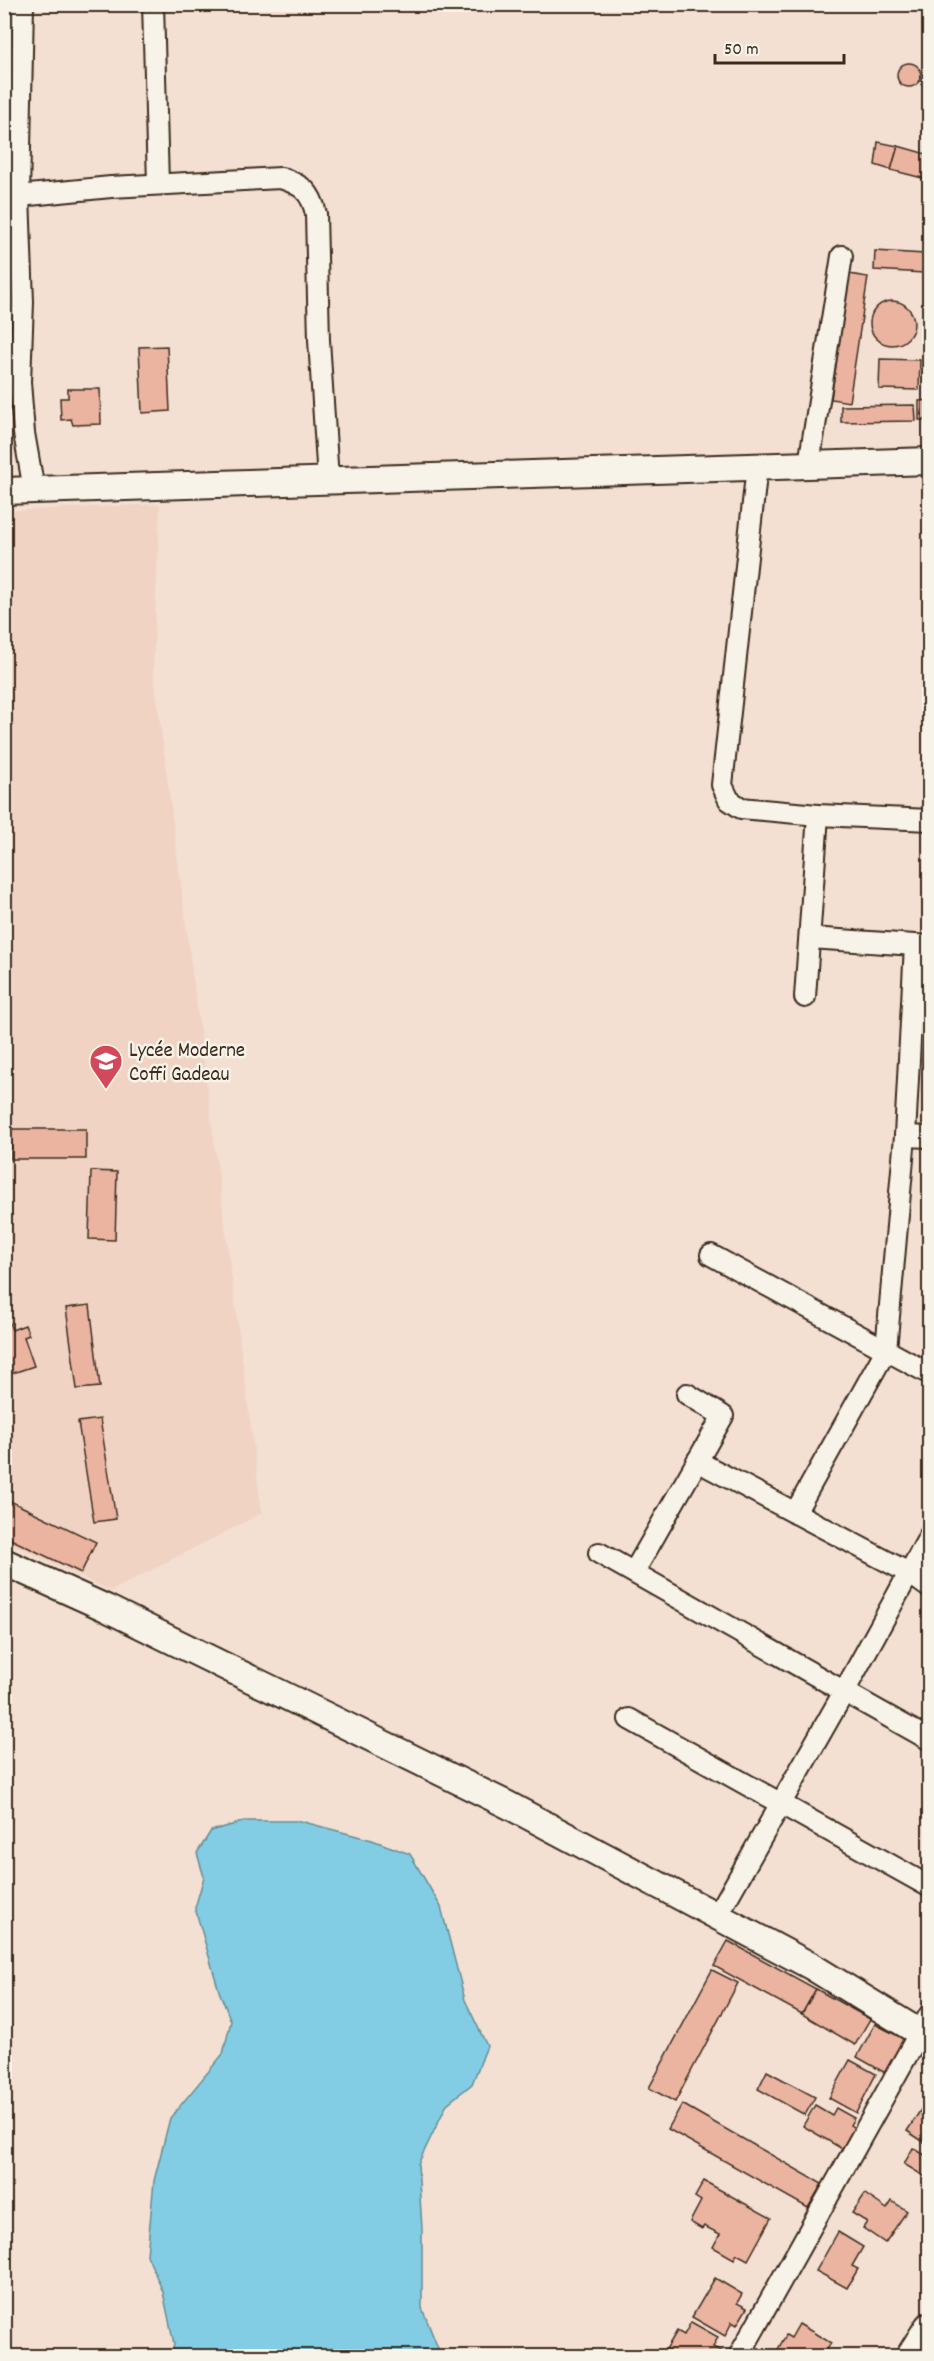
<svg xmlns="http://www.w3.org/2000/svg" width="934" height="2361" viewBox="0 0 934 2361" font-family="Dekko,sans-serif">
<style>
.built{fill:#f0d3c3}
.water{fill:#83cde4;stroke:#668c95;stroke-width:1.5}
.building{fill:#eab4a0;stroke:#3b2a1e;stroke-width:1.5}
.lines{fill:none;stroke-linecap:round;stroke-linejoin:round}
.minor-casing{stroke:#3b2a1e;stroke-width:24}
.tertiary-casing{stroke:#3b2a1e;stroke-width:30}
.primary-casing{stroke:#3b2a1e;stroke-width:36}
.minor{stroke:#f7f3e8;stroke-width:20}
.tertiary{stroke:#f7f3e8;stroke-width:26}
.primary{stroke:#f7f3e8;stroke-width:32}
.labels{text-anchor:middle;stroke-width:5;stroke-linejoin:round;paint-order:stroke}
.poi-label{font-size:21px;fill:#3b2a1e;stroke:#f7f3e8;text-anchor:start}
</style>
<rect width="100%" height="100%" fill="#f3e0d2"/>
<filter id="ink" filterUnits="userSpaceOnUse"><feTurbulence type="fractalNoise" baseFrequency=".0167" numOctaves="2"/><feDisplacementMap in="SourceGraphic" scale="12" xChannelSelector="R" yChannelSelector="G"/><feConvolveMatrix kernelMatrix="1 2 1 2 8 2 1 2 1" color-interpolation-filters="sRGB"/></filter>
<g filter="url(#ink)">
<!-- built -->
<polygon class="built" points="160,504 153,668 262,1513 111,1591 5,1541 5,511"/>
<!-- water -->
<polygon class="water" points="246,1821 300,1821 372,1840 410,1854 441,1907 465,2000 487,2046 472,2084 447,2104 418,2164 422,2229 422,2308 441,2356 172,2356 174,2344 163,2292 147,2255 154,2181 170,2118 223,2054 231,2021 219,1991 195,1908 204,1877 197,1853 211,1831"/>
<!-- building -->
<g class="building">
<circle cx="909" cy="75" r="12"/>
<polygon points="878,142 898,146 891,170 875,165"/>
<polygon points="898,146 930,155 930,180 891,170"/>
<polygon points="875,251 925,254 924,273 874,270"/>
<polygon points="849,274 868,277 849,402 831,399"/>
<circle cx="892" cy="323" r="22"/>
<polygon points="167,346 170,411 142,413 139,347"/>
<polygon points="880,359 920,360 919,390 879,389"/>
<polygon points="68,389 100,389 101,424 73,425 71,419 61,420 60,398 68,398"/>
<polygon points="930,400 930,420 919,420 919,401"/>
<polygon points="915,405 916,421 841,422 841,406"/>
<polygon points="4,1055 9,1055 8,1092 4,1092"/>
<rect x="11" y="1129" width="75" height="30"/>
<polygon points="91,1171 117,1172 115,1240 89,1239"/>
<polygon points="90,1305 100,1387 77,1389 66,1308"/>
<polygon points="4,1313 6,1313 12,1330 25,1325 29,1335 24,1337 34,1366 7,1375 4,1367"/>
<polygon points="100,1419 116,1519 94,1522 78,1422"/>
<polygon points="8,1500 96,1542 81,1573 4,1536 4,1508"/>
<polygon points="728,1941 816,1989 802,2014 714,1966"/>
<polygon points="712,1970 738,1983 675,2102 649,2088"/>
<polygon points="816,1989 870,2019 855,2045 802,2014"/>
<polygon points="875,2024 906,2040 887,2074 857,2057"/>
<polygon points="850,2060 876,2074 856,2113 829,2098"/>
<polygon points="767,2071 815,2097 805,2115 758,2089"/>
<polygon points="929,2097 930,2097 930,2146 907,2131"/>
<polygon points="682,2104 822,2184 808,2208 668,2129"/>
<polygon points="815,2105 832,2115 836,2108 854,2118 850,2125 856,2129 844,2150 803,2126"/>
<polygon points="913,2148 930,2158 930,2180 904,2164"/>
<polygon points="704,2181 771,2218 748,2260 737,2254 734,2259 713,2247 720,2234 704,2226 702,2229 690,2222 701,2201 695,2197"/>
<polygon points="865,2194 887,2209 892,2201 907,2211 885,2243 863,2228 867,2222 852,2213"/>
<polygon points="838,2232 863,2247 852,2266 858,2269 847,2288 816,2271"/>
<polygon points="715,2278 742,2294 737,2303 747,2308 737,2325 732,2322 725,2336 692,2317"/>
<polygon points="691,2322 718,2337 713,2347 723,2352 720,2356 662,2356 677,2331 684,2335"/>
<polygon points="799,2324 831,2343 823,2356 785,2356 777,2351 786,2335 791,2338"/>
</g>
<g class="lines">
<!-- minor casing -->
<g class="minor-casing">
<g id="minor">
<polyline points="23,4 19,196 23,302 20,382 24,433 34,490"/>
<polyline points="153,4 158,184"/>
<path d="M19 196 111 187 281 178C302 185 311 191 316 214L319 340 328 480"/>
<polyline points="809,464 842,256"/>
<polyline points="757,466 722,785 729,800 741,808 818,815 930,820"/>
<polyline points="810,938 930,946"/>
<polyline points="805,997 818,815"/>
<polyline points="905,1136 930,1137"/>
<polyline points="711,1255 930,1374"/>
<polyline points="697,1461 909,1573 930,1588"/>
<polyline points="795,1513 886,1350 905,1136 915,945"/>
<polyline points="599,1553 930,1740"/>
<polyline points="634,1572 723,1416 687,1394"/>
<polyline points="629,1719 930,1887"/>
<polyline points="717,1916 844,1692 930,1535"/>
<polyline points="739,2356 930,2014"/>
</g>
</g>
<!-- tertiary casing -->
<g class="tertiary-casing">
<g id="tertiary">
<polyline points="4,491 930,461"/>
<polyline points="4,1562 106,1608 508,1805 811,1966 930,2039"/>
</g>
</g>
<!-- primary casing -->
<g class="primary-casing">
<polyline id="primary" points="913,2356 930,2329"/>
</g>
<!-- minor -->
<use href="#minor" class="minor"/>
<!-- tertiary -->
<use href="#tertiary" class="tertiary"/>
<!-- primary -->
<use href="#primary" class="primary"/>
</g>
</g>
<!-- icons -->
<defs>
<g id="school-pin" transform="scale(1.725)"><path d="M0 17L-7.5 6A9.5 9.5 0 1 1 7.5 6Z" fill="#d1495b" stroke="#f7f3e8"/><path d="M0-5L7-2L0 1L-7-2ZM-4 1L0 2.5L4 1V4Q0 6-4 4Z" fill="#fff"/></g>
</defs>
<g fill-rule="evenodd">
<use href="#school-pin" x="106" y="1061"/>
</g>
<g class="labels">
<!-- poi labels -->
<g class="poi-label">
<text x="129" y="1056">Lycée Moderne<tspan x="129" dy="24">Coffi Gadeau</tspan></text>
</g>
</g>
<!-- margin -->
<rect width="934" height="2361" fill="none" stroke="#f7f3e8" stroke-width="24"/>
<rect x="12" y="12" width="910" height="2337" fill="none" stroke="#3b2a1e" stroke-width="2" filter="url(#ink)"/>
<!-- scale -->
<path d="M715 54v9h129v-9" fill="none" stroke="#3b2a1e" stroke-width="3"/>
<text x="724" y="54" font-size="18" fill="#3b2a1e" stroke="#f7f3e8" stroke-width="4.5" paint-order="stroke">50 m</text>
</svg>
